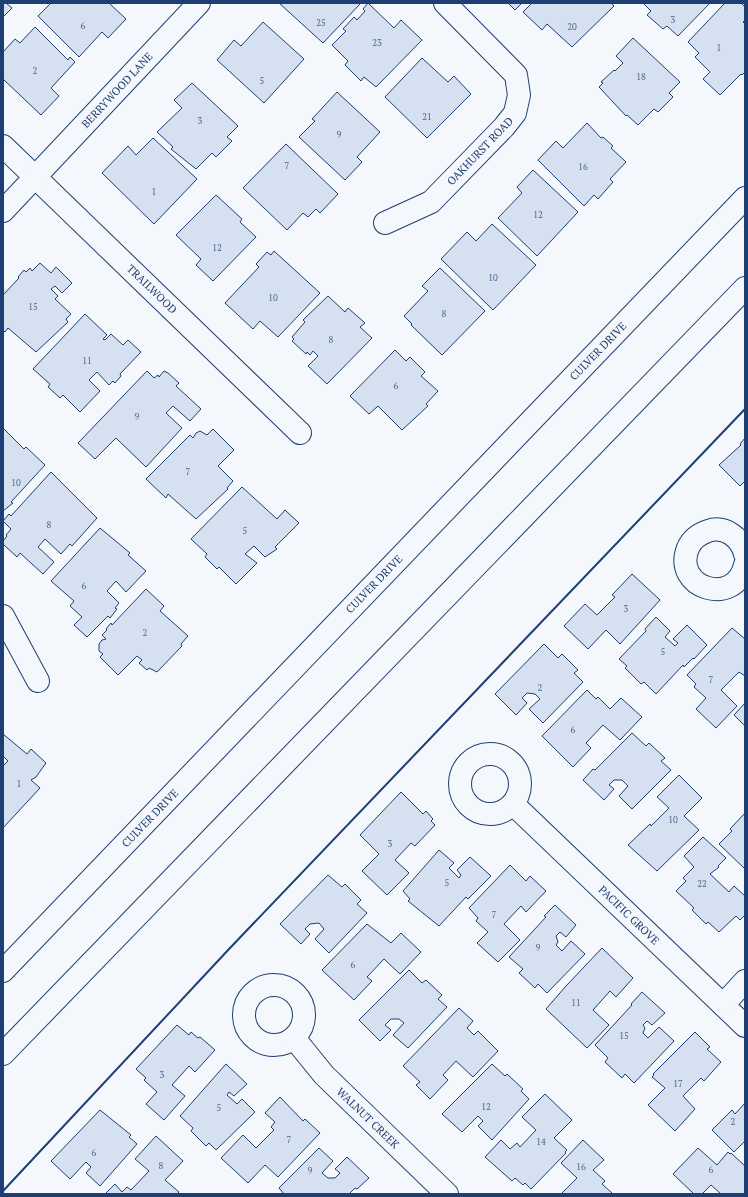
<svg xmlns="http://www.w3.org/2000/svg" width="748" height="1197" viewBox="0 0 748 1197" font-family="'PT Serif',serif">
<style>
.building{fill:#d5e0f0;stroke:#1d3f73}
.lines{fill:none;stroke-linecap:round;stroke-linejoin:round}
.minor-casing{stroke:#1d3f73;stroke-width:24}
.major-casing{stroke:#1d3f73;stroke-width:24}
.minor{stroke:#f4f7fb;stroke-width:22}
.major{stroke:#f4f7fb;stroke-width:22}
.wall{stroke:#1d3f73;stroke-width:2}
.labels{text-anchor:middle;stroke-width:3;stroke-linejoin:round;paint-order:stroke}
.number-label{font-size:9px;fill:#4b6792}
.street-label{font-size:11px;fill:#1d3f73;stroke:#f4f7fb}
</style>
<rect width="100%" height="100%" fill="#f4f7fb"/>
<!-- building -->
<g class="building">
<polygon points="3,3 6,3 12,8 3,17"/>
<polygon points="51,3 109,3 126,19 108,38 102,32 79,57 38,16"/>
<polygon points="279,3 361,3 323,43"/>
<polygon points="368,3 394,28 401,20 422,40 376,87 364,77 361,81 345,65 348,61 332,45 346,31 343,29 354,17 357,20 365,11 363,9"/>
<polygon points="508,3 522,3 515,10"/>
<polygon points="532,3 611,3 614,6 572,47 547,24 542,30 523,12"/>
<polygon points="643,3 710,3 678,36 667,26 663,29 647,15 651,11"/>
<polygon points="725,3 741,3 745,7 745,20 743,22 745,24 745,72 742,75 741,74 720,95 703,79 710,72 695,57 699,53 688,42"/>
<polygon points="263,22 304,59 264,103 217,60 234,40 241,46"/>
<polygon points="35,27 68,60 70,57 75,62 51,88 59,96 41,115 3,79 3,52 15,39 20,43"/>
<polygon points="633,38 680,82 669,93 673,97 658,112 654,109 638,125 627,115 626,116 599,87 603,83 601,82 614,70 615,71 623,63 616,56"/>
<polygon points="422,58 448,82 454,76 471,94 427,138 385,97"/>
<polygon points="192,83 238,126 227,137 232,141 216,157 212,153 196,169 171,149 173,147 157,132 182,108 174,100"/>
<polygon points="337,92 380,132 357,157 362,162 345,180 299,137 315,121 312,119"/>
<polygon points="587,123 601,138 603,137 613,146 611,148 626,162 610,179 613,182 598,199 594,195 584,206 538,160 556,141 563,148"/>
<polygon points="153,138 197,179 154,224 102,173 128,146 136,155"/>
<polygon points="286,144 338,194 320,213 316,209 308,217 303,213 287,230 243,188"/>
<polygon points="533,170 578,212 537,256 498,218 522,193 517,187"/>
<polygon points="216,195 242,219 240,222 256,237 213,281 196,265 201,259 176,235"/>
<polygon points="492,224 536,265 493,310 441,259 467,232 476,241"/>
<polygon points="274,251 320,293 278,337 260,321 253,329 225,303 259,267 256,264 267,252 271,255"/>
<polygon points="40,263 51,273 56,267 72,283 62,293 55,286 51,289 58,296 55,299 71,314 66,319 68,322 36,352 8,328 5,332 3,330 3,295 19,278 18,277 24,270 26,272 30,268 32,271"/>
<polygon points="440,268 485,311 442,355 411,325 412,324 404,316 428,291 422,286"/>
<polygon points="328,296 345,312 348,308 365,323 360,327 372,338 327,384 308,366 318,356 313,351 310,355 307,352 306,354 292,341 294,339 292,337 305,322 303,320"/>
<polygon points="85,314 107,335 103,339 105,340 111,334 123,345 128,340 141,352 120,374 121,376 115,383 113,381 109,385 97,372 89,380 100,391 80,412 63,395 60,398 48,387 50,384 33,369"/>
<polygon points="395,350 406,361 410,357 425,372 421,376 438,391 426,404 428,406 402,430 378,406 369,414 350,396"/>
<polygon points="147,371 154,378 158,375 159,377 164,371 168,373 179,383 176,386 201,409 190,421 173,406 166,413 182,428 146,467 116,438 95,459 78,443"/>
<polygon points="3,428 24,449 26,447 45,465 11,502 13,503 3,511"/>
<polygon points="213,429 234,450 218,466 233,481 227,488 228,489 196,519 168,494 166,498 146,479 190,435 193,438 196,433 200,431 207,435"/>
<polygon points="745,438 745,481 740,486 719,465 741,445 740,444"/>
<polygon points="51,472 97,518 72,546 70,544 61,554 45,539 38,547 54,562 43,574 20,553 17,557 3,544 3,541 7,536 6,535 11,529 3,521 9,514 11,516"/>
<polygon points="242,487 277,519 285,510 299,523 275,547 277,549 265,557 254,546 245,554 257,563 236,584 219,567 217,569 205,557 207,554 191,539"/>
<polygon points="100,528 130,553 128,555 146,571 126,592 116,581 107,591 119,603 115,608 117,609 110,618 108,616 87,637 74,625 82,617 70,606 74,601 51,581"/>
<polygon points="632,574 660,600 620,644 606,630 588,649 564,626 585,604 597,615 615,597 612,595"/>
<polygon points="146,589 164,606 160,611 188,636 181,644 182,646 157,672 149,668 147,670 139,663 142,660 137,656 118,675 100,657 103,654 99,651 99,644 102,640 106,639 102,635 107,630 106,629 111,623 112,625"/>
<polygon points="656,617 670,631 665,637 675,646 678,643 673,639 687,625 707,645 694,659 693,658 684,667 683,665 656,694 644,682 641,684 625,668 627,666 619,659 646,631 645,629"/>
<polygon points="732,628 745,639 745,676 739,672 721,690 737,706 716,728 696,709 706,698 694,687 696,684 687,675"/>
<polygon points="544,644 558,658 562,654 578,670 574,673 583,682 543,723 529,709 540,699 535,694 527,693 522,698 527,703 516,715 495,694"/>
<polygon points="587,690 596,699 598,697 610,709 621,698 642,717 620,740 603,725 586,743 591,748 573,767 542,736"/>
<polygon points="745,703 745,726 734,715"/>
<polygon points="632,733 646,746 649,743 665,758 661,761 671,770 632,809 619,796 628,786 622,780 614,780 609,785 614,789 604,800 583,780 593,769 595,770"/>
<polygon points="3,734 27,754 31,749 46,763 36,777 31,780 40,788 3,828 3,766 8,761 3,756"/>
<polygon points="679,775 702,798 684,816 699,830 657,871 628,845 650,824 651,826 669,808 657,797"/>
<polygon points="401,792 423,814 426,811 433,819 431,821 435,825 415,846 411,843 395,860 409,873 387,895 362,871 379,854 360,835"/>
<polygon points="745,813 745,869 719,844 732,831 730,829"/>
<polygon points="703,837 726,858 718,866 719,867 710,874 729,892 734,886 745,896 745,915 740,920 736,916 719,932 708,922 706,924 692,910 694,908 676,891 686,881 683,878 694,867 684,856"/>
<polygon points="439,850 454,863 449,868 459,878 461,875 457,870 470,857 491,876 468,899 466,897 439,926 408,901 410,899 403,891"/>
<polygon points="510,865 526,881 530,876 546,891 526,912 521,906 504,924 520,940 498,962 477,943 488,932 476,921 478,918 469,908"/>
<polygon points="328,875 342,887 345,884 361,900 357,904 367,913 329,953 315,939 324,929 319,923 310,924 305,929 310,934 301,944 280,924"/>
<polygon points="555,905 576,925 566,937 560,932 556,936 558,942 556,945 562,951 571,941 585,954 547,993 538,984 535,988 519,973 523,969 509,957 546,917 544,916"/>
<polygon points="367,924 391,943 401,933 421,952 400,974 384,959 367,977 372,981 354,1000 322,970"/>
<polygon points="602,948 633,978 616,997 610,991 593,1010 609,1025 587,1048 546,1009 566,986"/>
<polygon points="409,970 422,983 426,980 442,995 438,999 447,1007 408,1048 393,1035 404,1023 399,1019 391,1019 385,1025 391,1030 380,1041 359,1020"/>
<polygon points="642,992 665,1013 652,1025 647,1021 643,1025 645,1028 643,1033 648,1038 659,1027 674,1041 634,1083 625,1074 622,1078 605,1062 608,1058 595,1045 632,1005 631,1004"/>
<polygon points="459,1008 473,1021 467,1028 474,1035 478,1031 498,1051 473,1077 456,1061 443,1075 448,1080 430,1099 416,1085 420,1082 403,1066"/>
<polygon points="177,1025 189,1035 191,1032 198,1038 200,1037 215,1050 195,1072 189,1066 172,1085 185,1096 164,1120 146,1104 157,1092 144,1080 146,1078 136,1069"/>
<polygon points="695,1032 710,1047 707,1049 721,1062 704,1081 701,1078 683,1096 695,1109 675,1131 648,1105 665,1088 652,1077 654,1075 653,1074"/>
<polygon points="226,1064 247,1084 234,1096 229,1092 227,1095 237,1104 242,1099 255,1112 216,1150 209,1143 206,1146 191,1131 193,1128 180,1116"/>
<polygon points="492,1064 505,1076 507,1074 523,1089 521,1091 529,1099 492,1140 478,1126 483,1121 478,1116 462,1132 442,1114"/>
<polygon points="545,1094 572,1120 554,1138 567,1150 565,1152 566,1153 531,1189 525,1183 523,1185 515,1178 512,1181 485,1157 501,1140 510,1149 517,1143 520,1147 536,1130 522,1117"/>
<polygon points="280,1097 303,1121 305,1119 320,1133 278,1177 265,1165 248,1183 221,1158 243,1135 256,1148 274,1130 271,1127 275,1122 265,1113"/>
<polygon points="745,1103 745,1141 734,1152 712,1130 732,1110 735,1114"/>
<polygon points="100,1110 131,1135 129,1137 137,1144 100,1186 86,1173 91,1167 86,1162 70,1179 51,1161"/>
<polygon points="156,1136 183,1161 165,1180 179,1192 177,1194 105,1194 115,1184 122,1192 127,1187 131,1190 149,1171 135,1159"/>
<polygon points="583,1140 604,1160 593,1170 605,1181 602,1184 612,1193 611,1194 561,1194 577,1178 561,1163"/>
<polygon points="319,1148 333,1161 322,1173 328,1178 335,1178 340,1173 335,1169 347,1157 369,1178 357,1189 355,1188 349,1194 284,1194 279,1188"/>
<polygon points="698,1148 717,1165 728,1152 730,1154 731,1153 745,1166 745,1194 721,1194 711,1185 702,1194 694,1194 673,1174"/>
</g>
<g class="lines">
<!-- minor casing -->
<g class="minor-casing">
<g id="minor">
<polyline points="3,146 300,433"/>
<polyline points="3,211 199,3"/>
<polyline points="385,223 431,202 504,127 515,113 519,95 516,75 445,3"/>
<path d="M745 554C741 538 725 525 708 531 699 534 692 539 688 548 672 588 735 608 745 565"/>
<polyline points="3,616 38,681"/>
<circle cx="490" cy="784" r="30"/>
<polyline points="513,804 745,1026"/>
<circle cx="274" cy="1015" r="30"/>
<polyline points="723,1005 745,981"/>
<polyline points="294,1038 324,1075 447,1194"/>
</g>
</g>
<!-- major casing -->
<g class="major-casing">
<g id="major">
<polyline points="3,971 745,198"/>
<polyline points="3,1054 745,288"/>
</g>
</g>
<!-- minor -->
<use href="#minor" class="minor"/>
<!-- major -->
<use href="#major" class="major"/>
<!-- wall -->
<polyline class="wall" points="3,1191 230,948 745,409"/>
</g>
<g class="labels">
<!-- number labels -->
<g class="number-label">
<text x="673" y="23">3</text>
<text x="321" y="26">25</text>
<text x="83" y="29">6</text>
<text x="572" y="30">20</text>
<text x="377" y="46">23</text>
<text x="719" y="51">1</text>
<text x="35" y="74">2</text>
<text x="641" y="80">18</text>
<text x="262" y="84">5</text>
<text x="427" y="120">21</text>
<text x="200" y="124">3</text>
<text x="339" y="138">9</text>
<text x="287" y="169">7</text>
<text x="583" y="170">16</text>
<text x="154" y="195">1</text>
<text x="538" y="218">12</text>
<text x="217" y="251">12</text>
<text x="493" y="281">10</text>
<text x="273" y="301">10</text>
<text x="33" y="310">15</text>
<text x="444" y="317">8</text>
<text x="331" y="343">8</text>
<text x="87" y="364">11</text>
<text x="396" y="389">6</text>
<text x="137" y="420">9</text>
<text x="188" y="475">7</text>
<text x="16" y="486">10</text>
<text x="49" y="528">8</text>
<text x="245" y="534">5</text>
<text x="84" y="589">6</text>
<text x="626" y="612">3</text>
<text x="145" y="636">2</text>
<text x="663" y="655">5</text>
<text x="711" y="683">7</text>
<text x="540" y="691">2</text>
<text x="573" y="733">6</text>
<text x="19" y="787">1</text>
<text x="673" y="823">10</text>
<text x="390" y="847">3</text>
<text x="447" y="886">5</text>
<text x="702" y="887">22</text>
<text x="494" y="918">7</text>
<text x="538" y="951">9</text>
<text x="353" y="968">6</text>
<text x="576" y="1006">11</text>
<text x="624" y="1039">15</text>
<text x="162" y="1078">3</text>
<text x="678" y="1087">17</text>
<text x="486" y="1110">12</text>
<text x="219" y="1111">5</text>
<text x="733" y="1125">2</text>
<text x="289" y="1143">7</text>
<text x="541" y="1145">14</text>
<text x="94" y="1156">6</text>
<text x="161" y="1169">8</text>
<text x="581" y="1170">16</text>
<text x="711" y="1173">6</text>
<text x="310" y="1174">9</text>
</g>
<!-- street labels -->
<g class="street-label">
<text transform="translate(117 90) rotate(-47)" y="4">BERRYWOOD LANE</text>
<text transform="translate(480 151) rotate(-46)" y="4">OAKHURST ROAD</text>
<text transform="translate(152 289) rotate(44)" y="4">TRAILWOOD</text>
<text transform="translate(598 351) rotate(-46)" y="4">CULVER DRIVE</text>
<text transform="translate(374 584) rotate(-46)" y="4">CULVER DRIVE</text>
<text transform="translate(150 818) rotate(-46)" y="4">CULVER DRIVE</text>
<text transform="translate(629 915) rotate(44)" y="4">PACIFIC GROVE</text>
<text transform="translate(368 1118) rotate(44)" y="4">WALNUT CREEK</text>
</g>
</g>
<!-- border -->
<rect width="748" height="1197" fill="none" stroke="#1d3f73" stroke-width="8"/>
</svg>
